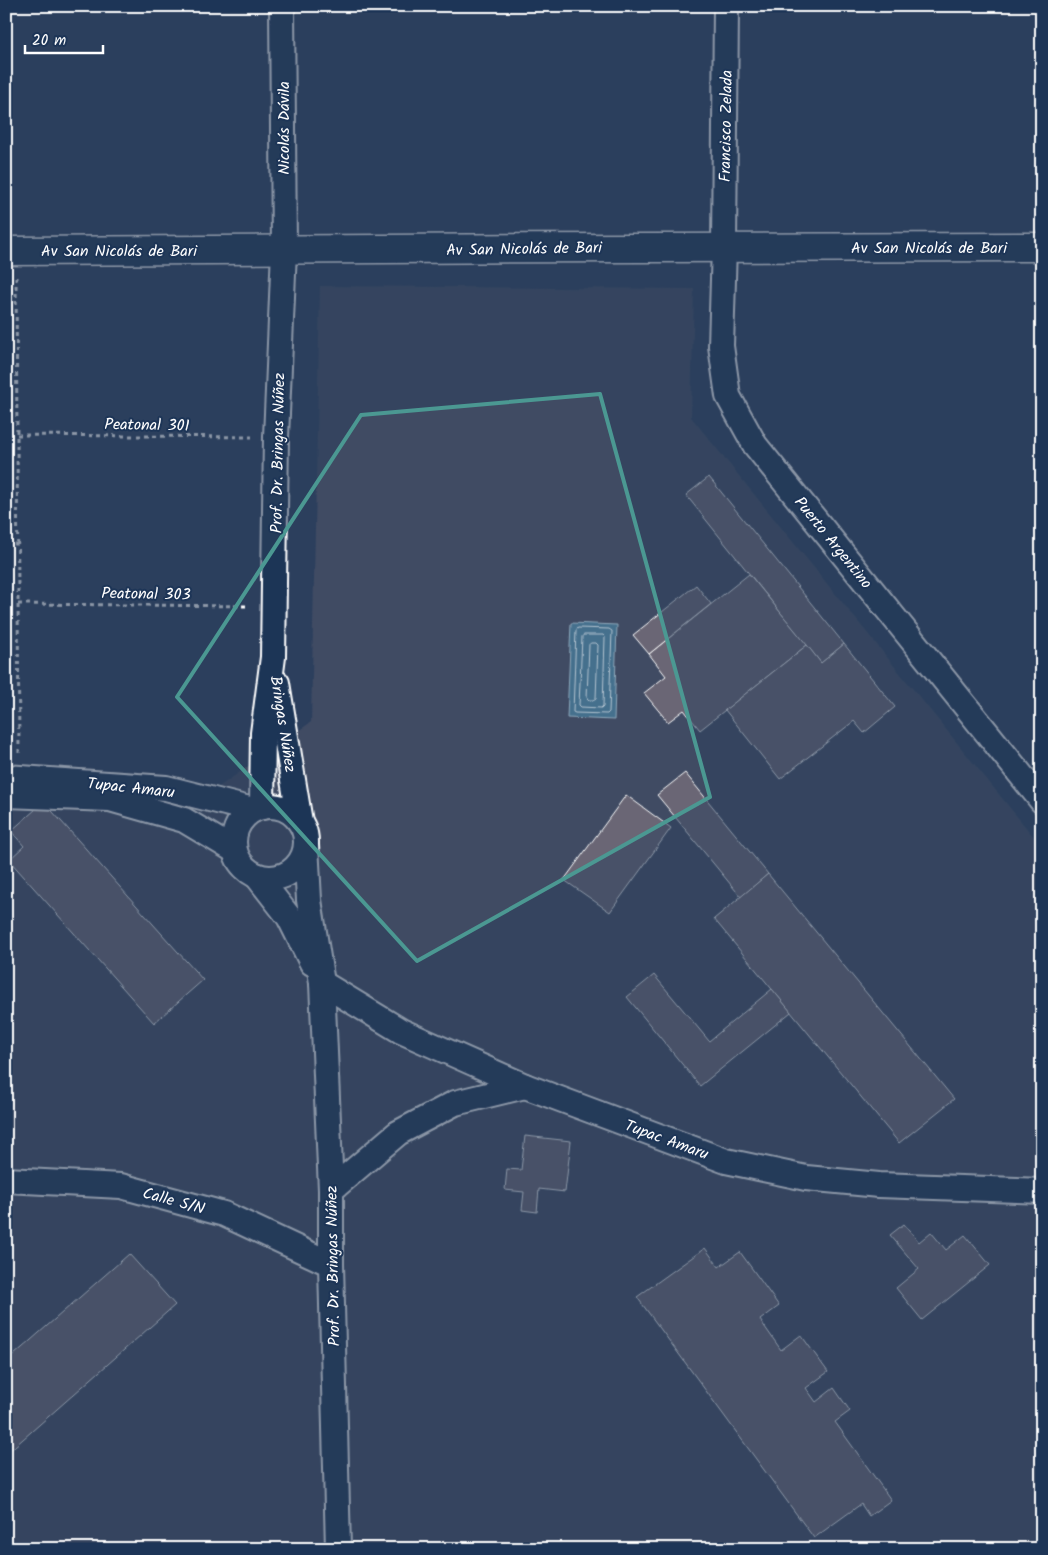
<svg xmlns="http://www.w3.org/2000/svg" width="1048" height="1555" viewBox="0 0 1048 1555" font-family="Kalam,sans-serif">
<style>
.built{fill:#3f4b64}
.water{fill:#456f8d;stroke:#8fa9bb}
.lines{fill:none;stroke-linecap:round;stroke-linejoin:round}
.shore{stroke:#b5c5d1;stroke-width:1}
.building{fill:#6a6674;stroke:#fff}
.street-casing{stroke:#fff;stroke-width:28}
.secondary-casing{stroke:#fff;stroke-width:31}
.path{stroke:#fff;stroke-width:3;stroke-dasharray:4 4;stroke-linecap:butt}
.street{stroke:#1d3557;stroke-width:24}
.secondary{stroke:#1d3557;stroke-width:28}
.marked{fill:none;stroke:#4b9892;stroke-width:4;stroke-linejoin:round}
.labels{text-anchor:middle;stroke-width:4;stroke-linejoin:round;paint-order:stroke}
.street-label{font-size:16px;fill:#fff;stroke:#1d3557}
</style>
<rect width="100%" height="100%" fill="#2c3f5d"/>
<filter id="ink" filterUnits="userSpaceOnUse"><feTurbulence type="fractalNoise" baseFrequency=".02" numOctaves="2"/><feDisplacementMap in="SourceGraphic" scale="10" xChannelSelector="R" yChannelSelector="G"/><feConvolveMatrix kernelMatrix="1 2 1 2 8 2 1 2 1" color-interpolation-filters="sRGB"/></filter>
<g filter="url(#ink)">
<!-- built -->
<polygon class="built" points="320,286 694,289 691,417 1042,847 1042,1549 6,1549 6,799 64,794 193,805 311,722"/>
<!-- water -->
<polygon class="water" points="571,623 617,625 614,720 567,718"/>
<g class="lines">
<!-- shore -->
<g class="shore">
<polygon points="578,628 609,629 612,631 609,712 607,714 575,713 573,712 576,631"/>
<polygon points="584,635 603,635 605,637 603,706 601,708 581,707 579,705 582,637"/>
<polygon points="591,643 596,643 598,645 596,698 593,700 589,700 587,698 589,645"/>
</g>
</g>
<!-- building -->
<g class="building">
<polygon points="709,477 844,644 821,663 686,495"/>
<polygon points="749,574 807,645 700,730 684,710 668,722 644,693 666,676 649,654"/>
<polygon points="696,585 711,604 649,654 633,635"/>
<polygon points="844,644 895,707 864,733 854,721 780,779 725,710 807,645 821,663"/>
<polygon points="685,773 768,874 741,897 657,795"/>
<polygon points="626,795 671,828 610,912 564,880"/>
<polygon points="44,802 203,980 154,1023 9,860 24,846 11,831"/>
<polygon points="768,874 954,1099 899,1143 714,919"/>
<polygon points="654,975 709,1041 772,989 791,1012 700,1086 627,997"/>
<polygon points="525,1136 571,1141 565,1192 539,1189 537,1212 522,1210 524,1192 505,1190 507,1169 521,1170"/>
<polygon points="904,1224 919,1242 931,1232 946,1250 965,1235 990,1265 922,1320 896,1288 919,1269 890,1235"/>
<polygon points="705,1248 719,1267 740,1252 779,1306 760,1320 781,1350 801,1335 828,1372 806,1388 816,1402 834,1388 850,1411 835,1422 891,1500 869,1516 861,1504 814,1538 637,1297"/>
<polygon points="129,1254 175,1305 6,1454 6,1362"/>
</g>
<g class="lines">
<!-- street casing -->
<g class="street-casing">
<g id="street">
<polyline points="726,6 724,246 721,346 728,396 755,445 1042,801"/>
<polyline points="277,683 300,822"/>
<polyline points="6,777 166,788 253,810"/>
<polyline points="6,795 110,799 184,820 234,850"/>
<circle cx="270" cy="842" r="36"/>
<polyline points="262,807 263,733 273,657 276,437 284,250 282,6"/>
<polyline points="306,845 309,900 322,983 331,1190 331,1264 338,1549"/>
<polyline points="257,876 289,917 312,963"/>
<polyline points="322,983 401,1031 525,1086 726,1161 806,1178 879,1185 1042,1191"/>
<polyline points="6,1180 121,1186 224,1214 331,1264"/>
<polyline points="331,1190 398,1133 455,1103 525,1086"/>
</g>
</g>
<!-- secondary casing -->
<g class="secondary-casing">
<path id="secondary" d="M6 251C351 250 697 246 1042 247"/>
</g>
<!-- path -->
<g class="path">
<polyline points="16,277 19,753"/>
<polyline points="17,435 252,437"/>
<polyline points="6,544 18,544"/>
<polyline points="18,604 250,606"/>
</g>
<!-- street -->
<use href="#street" class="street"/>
<!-- secondary -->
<use href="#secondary" class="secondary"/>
</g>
</g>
<!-- marked area -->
<path d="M0 0H1048V1555H0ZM600 394 710 797 417 961 177 697 361 415Z" fill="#2c3f5d" fill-opacity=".55" fill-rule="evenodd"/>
<path class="marked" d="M600 394 710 797 417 961 177 697 361 415Z"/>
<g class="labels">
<!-- street labels -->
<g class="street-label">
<text transform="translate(725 126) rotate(-89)" y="6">Francisco Zelada</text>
<text transform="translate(283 128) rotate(-90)" y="6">Nicolás Dávila</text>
<text x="929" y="253">Av San Nicolás de Bari</text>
<text transform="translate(524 248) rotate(-1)" y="6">Av San Nicolás de Bari</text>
<text x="119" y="256">Av San Nicolás de Bari</text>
<text transform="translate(147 424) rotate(1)" y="6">Peatonal 301</text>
<text transform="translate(277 453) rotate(-89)" y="6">Prof. Dr. Bringas Núñez</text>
<text transform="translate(834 542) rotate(51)" y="6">Puerto Argentino</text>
<text transform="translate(146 593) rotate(1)" y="6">Peatonal 303</text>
<text transform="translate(284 724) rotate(81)" y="6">Bringas Núñez</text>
<text transform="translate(131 787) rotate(6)" y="6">Tupac Amaru</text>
<text transform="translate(667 1139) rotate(20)" y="6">Tupac Amaru</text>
<text transform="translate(174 1200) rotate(15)" y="6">Calle S/N</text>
<text transform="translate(332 1266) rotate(-91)" y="6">Prof. Dr. Bringas Núñez</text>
</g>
</g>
<!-- margin -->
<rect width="1048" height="1555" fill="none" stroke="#1d3557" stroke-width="25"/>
<rect x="12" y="12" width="1023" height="1530" fill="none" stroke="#fff" stroke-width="2" filter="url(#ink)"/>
<!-- scale -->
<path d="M25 45v8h78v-8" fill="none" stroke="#ffffff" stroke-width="2.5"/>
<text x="32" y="45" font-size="15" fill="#ffffff" stroke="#1d3557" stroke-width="4" paint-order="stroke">20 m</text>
</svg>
